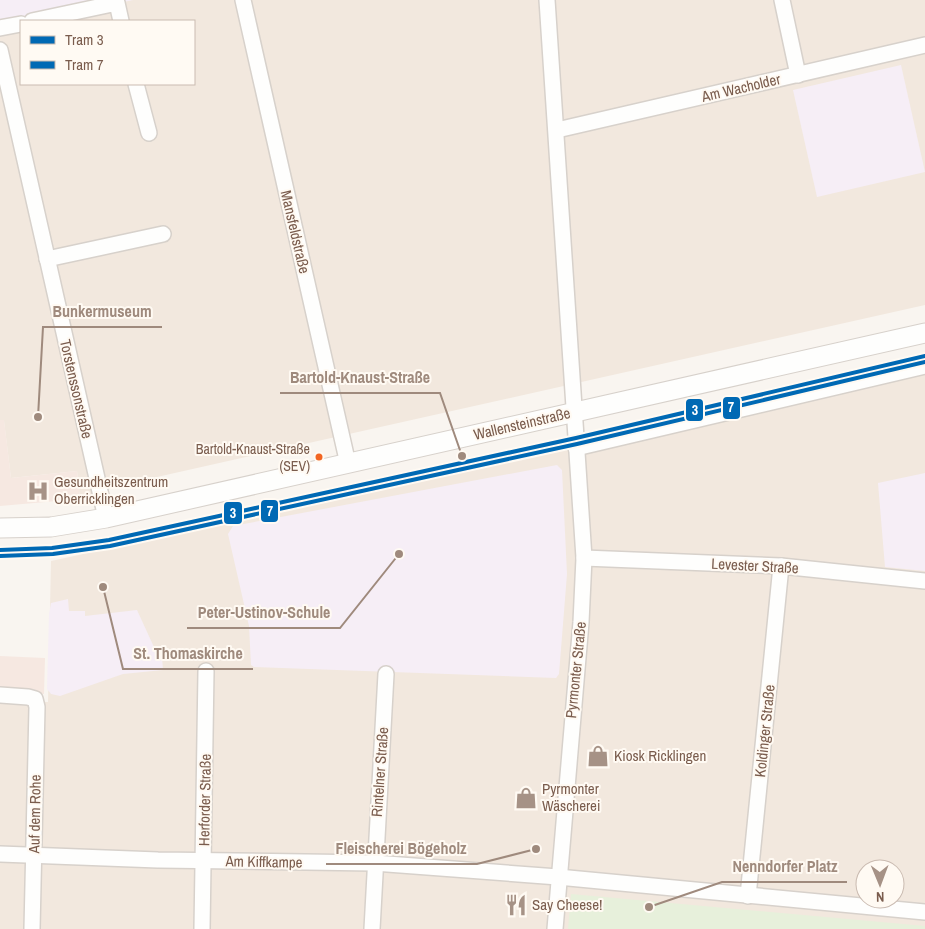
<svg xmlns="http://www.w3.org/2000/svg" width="925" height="929" viewBox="0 0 925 929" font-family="'Archivo Narrow',sans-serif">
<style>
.residential{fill:#f2e8de;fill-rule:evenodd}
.commercial{fill:#f6e8e1}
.education{fill:#f6eef6}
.green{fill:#e7f0db}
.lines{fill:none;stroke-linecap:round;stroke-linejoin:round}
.minor-casing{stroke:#d7d1cb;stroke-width:18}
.tertiary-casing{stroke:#d7d1cb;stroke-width:21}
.minor{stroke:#fefefd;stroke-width:15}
.tertiary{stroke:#fefefd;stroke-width:19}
.tram-1-casing{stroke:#fffaf3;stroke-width:8}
.tram-2-casing{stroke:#fffaf3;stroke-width:8}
.tram-1{stroke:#0069b4;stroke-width:4}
.tram-2{stroke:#0069b4;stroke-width:4}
.bus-dot{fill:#f26522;stroke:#fffaf3;stroke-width:2}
.labels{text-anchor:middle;stroke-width:4;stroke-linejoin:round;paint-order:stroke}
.bus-label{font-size:14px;fill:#7a5c4d;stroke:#fffaf3;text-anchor:end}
.street-label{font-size:15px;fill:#7a5c4d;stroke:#fffaf3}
.poi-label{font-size:15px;fill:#7a5c4d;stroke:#fffaf3;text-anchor:start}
.leader{fill:none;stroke:#9f8a7d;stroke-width:2}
.callout-dot{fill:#9f8a7d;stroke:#fffaf3;stroke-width:2}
.callout-label{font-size:16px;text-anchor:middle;font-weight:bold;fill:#9f8a7d;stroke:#fffaf3;stroke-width:4;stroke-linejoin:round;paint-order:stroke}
.line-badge{stroke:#fffaf3;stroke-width:2}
.badge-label{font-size:14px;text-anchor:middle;font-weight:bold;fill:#fff}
</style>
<rect width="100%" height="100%" fill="#f9f5f0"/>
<!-- residential -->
<g class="residential">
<path d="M0 0H925V305L108 488 80 499 77 471 11 478 4 421 0 420ZM21 21H194V84H21Z"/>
<path d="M925 372V929H0V700L48 702 51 561ZM865 869H895V899H865Z"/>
</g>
<!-- commercial -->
<g class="commercial">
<polygon points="0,420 4,420 11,478 77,471 80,499 0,506"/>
<polygon points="0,656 45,658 44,694 0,692"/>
</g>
<!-- education -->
<g class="education">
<polygon points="0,0 133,0 0,29"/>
<polygon points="901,65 925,172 817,197 793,90"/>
<polygon points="557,465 562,470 567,574 559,674 556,678 254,667 251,665 249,626 228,534 233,526"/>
<polygon points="925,473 925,571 885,567 878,483"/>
<polygon points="68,599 69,611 85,611 85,616 137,610 159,658 162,657 163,670 123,674 60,696 51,694 47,689 49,614 51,603"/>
</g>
<!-- green -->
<polygon class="green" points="571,894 925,926 925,929 568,929"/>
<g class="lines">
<!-- minor casing -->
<g class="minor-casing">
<g id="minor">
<polyline points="243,0 348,464"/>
<polyline points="547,0 584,558 581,622 555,929"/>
<polyline points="782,0 798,75"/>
<polyline points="32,21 117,3 121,21"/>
<polyline points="0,28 21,24"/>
<polyline points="0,50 106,518"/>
<polyline points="136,84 149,133"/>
<polyline points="557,130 925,45"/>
<polyline points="47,259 163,234"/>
<polyline points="576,448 925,366"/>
<polyline points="584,558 781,566 925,581"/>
<polyline points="0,695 28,697 35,699 37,707 32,929"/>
<polyline points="0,854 158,860 374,863 558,877 925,912"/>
<polyline points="748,896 781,566"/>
<polyline points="202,929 206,671"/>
<polyline points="372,929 386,674"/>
</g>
</g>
<!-- tertiary casing -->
<g class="tertiary-casing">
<polyline id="tertiary" points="0,528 51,527 106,518 925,333"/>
</g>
<!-- minor -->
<use href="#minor" class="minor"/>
<!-- tertiary -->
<use href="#tertiary" class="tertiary"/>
<!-- tram-1 casing -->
<g class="tram-1-casing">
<polyline id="tram-1" points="0,550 52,548 109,540 576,438 925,356"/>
</g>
<!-- tram-2 casing -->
<g class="tram-2-casing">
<polyline id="tram-2" points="0,556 53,554 110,546 577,444 925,362"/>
</g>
<!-- tram-1 -->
<use href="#tram-1" class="tram-1"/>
<!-- tram-2 -->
<use href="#tram-2" class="tram-2"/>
</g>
<!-- icons -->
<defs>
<g id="hospital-bare" transform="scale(1.725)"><path d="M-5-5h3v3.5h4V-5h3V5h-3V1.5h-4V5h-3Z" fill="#a69286" stroke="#fffaf3" stroke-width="2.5" paint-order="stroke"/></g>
<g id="shop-bare" transform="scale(1.725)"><path d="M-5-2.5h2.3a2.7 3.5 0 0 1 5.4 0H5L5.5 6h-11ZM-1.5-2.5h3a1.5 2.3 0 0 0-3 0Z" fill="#a69286" stroke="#fffaf3" stroke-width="2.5" paint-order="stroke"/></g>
<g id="restaurant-bare" transform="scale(1.725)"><path d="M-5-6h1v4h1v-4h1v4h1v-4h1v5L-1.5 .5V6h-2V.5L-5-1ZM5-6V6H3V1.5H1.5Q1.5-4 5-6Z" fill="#a69286" stroke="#fffaf3" stroke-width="2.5" paint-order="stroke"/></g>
</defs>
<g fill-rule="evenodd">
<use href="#hospital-bare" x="38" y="491"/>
<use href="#shop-bare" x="598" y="756"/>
<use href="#shop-bare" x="526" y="798"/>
<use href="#restaurant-bare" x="516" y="905"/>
</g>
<!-- markers -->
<circle class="bus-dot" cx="319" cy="457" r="4.5"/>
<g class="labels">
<!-- bus labels -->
<g class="bus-label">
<text x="310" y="454">Bartold-Knaust-Straße<tspan x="310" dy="17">(SEV)</tspan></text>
</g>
<!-- street labels -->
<g class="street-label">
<text transform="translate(741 88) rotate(-13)" y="5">Am Wacholder</text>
<text transform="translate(295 232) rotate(77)" y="5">Mansfeldstraße</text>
<text transform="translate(76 389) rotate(77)" y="5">Torstenssonstraße</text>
<text transform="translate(522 424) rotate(-13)" y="5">Wallensteinstraße</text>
<text transform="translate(755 566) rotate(3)" y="5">Levester Straße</text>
<text transform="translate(576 670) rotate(-84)" y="5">Pyrmonter Straße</text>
<text transform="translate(765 731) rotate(-84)" y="5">Koldinger Straße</text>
<text transform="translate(380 772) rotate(-86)" y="5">Rintelner Straße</text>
<text transform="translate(205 800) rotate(-89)" y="5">Herforder Straße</text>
<text transform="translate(35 814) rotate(-89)" y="5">Auf dem Rohe</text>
<text transform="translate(264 862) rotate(1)" y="5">Am Kiffkampe</text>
</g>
<!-- poi labels -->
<g class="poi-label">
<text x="54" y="487">Gesundheitszentrum<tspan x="54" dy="17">Oberricklingen</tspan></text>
<text x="614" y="761">Kiosk Ricklingen</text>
<text x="542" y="794">Pyrmonter<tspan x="542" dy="17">Wäscherei</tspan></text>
<text x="532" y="910">Say Cheese!</text>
</g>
</g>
<!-- callouts -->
<path class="leader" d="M38 417L43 327H162M462 456L440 393H280M399 554L340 628H187M103 587L123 669H253M536 849L477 864H326M649 907L722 882H847"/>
<g class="callout-dot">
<circle cx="38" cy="417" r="5"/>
<circle cx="462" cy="456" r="5"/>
<circle cx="399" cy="554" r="5"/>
<circle cx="103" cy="587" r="5"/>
<circle cx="536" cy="849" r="5"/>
<circle cx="649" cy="907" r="5"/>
</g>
<g class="callout-label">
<text x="102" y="317">Bunkermuseum</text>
<text x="360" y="383">Bartold-Knaust-Straße</text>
<text x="264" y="618">Peter-Ustinov-Schule</text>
<text x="188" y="659">St. Thomaskirche</text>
<text x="401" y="854">Fleischerei Bögeholz</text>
<text x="785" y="872">Nenndorfer Platz</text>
</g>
<g class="line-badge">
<rect x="722" y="396" width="19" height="24" rx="5" fill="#0069b4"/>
<rect x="685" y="398" width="19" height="24" rx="5" fill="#0069b4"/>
<rect x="260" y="499" width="19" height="24" rx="5" fill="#0069b4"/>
<rect x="223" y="501" width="20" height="24" rx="5" fill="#0069b4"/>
</g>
<g class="badge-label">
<text x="731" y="412">7</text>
<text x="695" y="415">3</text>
<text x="270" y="516">7</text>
<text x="233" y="518">3</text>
</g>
<!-- legend -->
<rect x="20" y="20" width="175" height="65" fill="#fffaf3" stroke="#cabbb1"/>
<rect x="30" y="36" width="25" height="8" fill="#0069b4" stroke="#cabbb1"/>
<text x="65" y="45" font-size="15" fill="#7a5c4d">Tram 3</text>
<rect x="30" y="61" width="25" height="8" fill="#0069b4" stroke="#cabbb1"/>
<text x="65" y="70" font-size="15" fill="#7a5c4d">Tram 7</text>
<!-- north arrow -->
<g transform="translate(880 884) rotate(179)"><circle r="24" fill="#fffaf3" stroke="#cabbb1"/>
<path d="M0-4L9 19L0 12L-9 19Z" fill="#a69286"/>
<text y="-8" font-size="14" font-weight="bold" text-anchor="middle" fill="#7a5c4d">N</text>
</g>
</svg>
